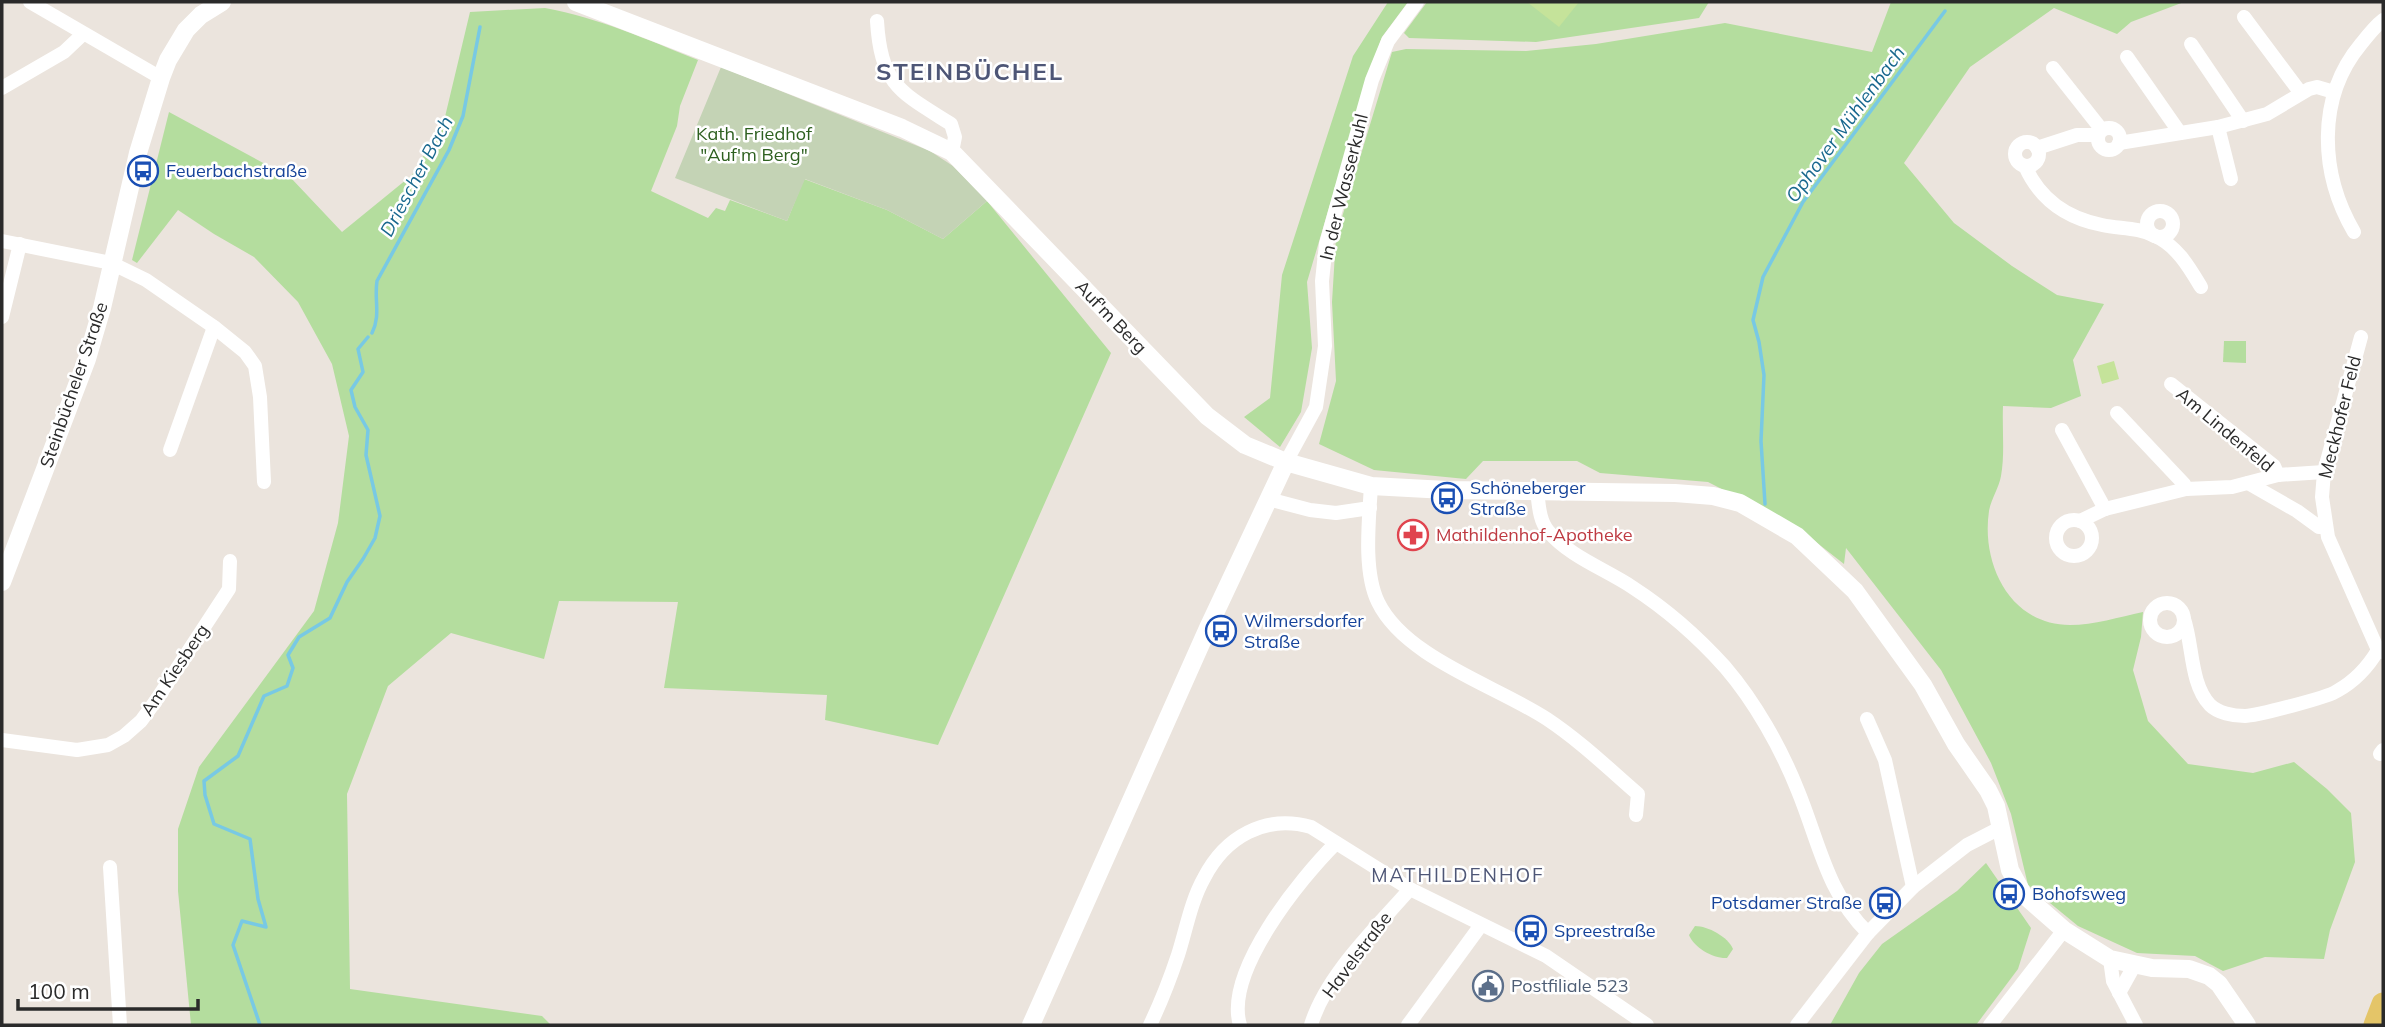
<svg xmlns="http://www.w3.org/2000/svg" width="2385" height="1027" viewBox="0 0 2385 1027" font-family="Mulish,sans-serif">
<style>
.green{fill:#b4dd9e}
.cemetery{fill:#c4d3b5}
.pitch{fill:#c5e39a}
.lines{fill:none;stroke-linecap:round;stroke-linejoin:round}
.stream{stroke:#78c9e4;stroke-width:3.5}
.minor{stroke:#fff;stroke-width:14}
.tertiary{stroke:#fff;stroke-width:18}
.primary{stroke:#e4c568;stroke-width:23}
.labels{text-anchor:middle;stroke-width:5;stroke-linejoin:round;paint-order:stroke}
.park-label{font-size:18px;fill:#2e6020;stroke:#fff}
.transit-label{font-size:18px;fill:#164399;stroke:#fff;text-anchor:start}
.street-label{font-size:18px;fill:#2a2a2a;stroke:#fff}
.health-label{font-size:18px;fill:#be3a42;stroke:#fff;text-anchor:start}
.service-label{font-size:18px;fill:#4e5e75;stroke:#fff;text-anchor:start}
.water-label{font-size:19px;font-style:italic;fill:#19688e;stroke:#fff}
.neighbourhood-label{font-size:19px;letter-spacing:2px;fill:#4e5676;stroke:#fff}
.district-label{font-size:24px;font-weight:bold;letter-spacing:2px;fill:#4e5676;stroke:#fff}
</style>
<rect width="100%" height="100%" fill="#ebe4dd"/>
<!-- green -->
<g class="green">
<polygon points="1388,2 1408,2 1382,37 1370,70 1307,282 1312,348 1301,412 1280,447 1244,417 1270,398 1282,275 1353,56"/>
<polygon points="1427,2 1709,2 1699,18 1536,42 1409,38 1404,33"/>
<path d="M1891 2H2184L2131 22 2117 34 2054 8 1970 67 1904 163 1954 223 2012 266 2057 295 2104 304 2073 360 2081 396 2051 408 2003 406C2002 429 2005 454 2001 476 1999 488 1991 499 1989 511 1981 564 2010 625 2070 625 2094 625 2119 617 2143 612L2141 637 2133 670 2148 721 2188 764 2253 773 2294 762 2327 789 2351 813 2355 862 2330 930 2324 959 2265 957 2223 971 2195 956 2137 953 2078 926 2028 885 2011 814 1991 763 1941 670 1846 548 1844 564 1798 528 1708 482 1600 473 1577 461H1483L1466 479 1374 470 1319 444 1336 381 1332 302 1336 237 1392 52 1406 49 1526 51 1596 44 1725 23 1872 52Z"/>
<path d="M545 8C599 18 648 40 698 60L680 106 677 126 651 191 708 218 716 208 725 211 730 200 787 221 804 179 887 210 943 239 987 201 1111 353 938 745 825 720 827 695 664 688 678 602 559 601 544 659 451 633 388 686 347 794 350 989 542 1016 551 1025H191L178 891V829L199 767 314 611 338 523 349 436 332 364 298 302 254 257 214 234 178 210 137 263 132 260 169 112 291 178 342 232 412 175 444 121 470 12Z"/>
<polygon points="2224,341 2246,341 2246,363 2223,362"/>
<polygon points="1986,863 2031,928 2018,969 1976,1025 1830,1025 1859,973 1882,944 1957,891"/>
<path d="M1695 926C1708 926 1728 937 1733 949L1727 958C1714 959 1694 948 1689 935Z"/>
</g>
<!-- cemetery -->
<polygon class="cemetery" points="721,67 930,151 953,166 987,201 943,239 887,210 805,179 787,221 675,178"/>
<!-- pitch -->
<g class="pitch">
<polygon points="1527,2 1579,2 1559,27"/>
<polygon points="2114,361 2119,379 2102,384 2097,366"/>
</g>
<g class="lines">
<!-- stream -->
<g class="stream">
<path d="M372 333C381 315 374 300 377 281L449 150 463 116 480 27"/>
<polyline points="1765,504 1761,441 1764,375 1759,342 1753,320 1763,277 1803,202 1945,11"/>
<polyline points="260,1025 233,945 242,921 266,927 258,899 250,839 214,824 205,795 204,781 238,756 264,696 287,686 293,668 288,655 299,637 330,618 347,582 363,559 375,538 380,516 366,455 368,430 355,407 351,390 363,372 358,349 368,337"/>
</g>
<!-- minor -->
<g class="minor">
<polyline points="30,2 161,78"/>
<polyline points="2244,17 2300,92"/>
<path d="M877 21C881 85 900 92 951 124L955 137 952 152"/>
<polyline points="2191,44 2243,121"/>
<polyline points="2127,57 2180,133"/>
<polyline points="2053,68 2102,130"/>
<polyline points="2,88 64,52 83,34"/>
<polyline points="2218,127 2231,179"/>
<circle cx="2109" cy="139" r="11"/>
<circle cx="2027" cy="154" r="12"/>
<polyline points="2119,143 2218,127 2267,114 2309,89 2317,87 2334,92"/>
<polyline points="2037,148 2077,135 2098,135"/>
<path d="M2025 166C2040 200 2066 218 2102 225 2120 229 2138 227 2155 236 2177 246 2189 267 2201 287"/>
<circle cx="2160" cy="224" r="13"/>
<path d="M2354 232C2320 174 2316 98 2361 44 2368 35 2375 26 2383 20"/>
<polyline points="2,241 111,263 146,280 214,327 245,352 255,366 260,397 264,482"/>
<polyline points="2,317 20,244"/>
<polyline points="2361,337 2324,472 2322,497 2328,537 2378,650 2383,652"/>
<polyline points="2171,384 2274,466 2278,475"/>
<polyline points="2117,413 2184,484 2186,489"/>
<polyline points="2062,430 2105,509"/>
<polyline points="170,450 214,327"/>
<polyline points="1286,462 1316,407 1325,346 1322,281 1326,244 1359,126 1372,80 1388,41 1417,2"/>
<polyline points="2248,483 2297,511 2319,527 2325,527"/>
<path d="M1371 486C1369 520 1363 571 1378 602 1405 658 1497 686 1547 719 1580 741 1608 768 1638 794L1636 815"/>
<path d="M1537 491C1539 505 1539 520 1548 531 1570 557 1605 569 1632 587 1666 609 1698 637 1725 667 1755 702 1781 748 1798 791 1819 842 1827 893 1868 933"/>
<polyline points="1268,499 1310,510 1336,513 1370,508"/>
<circle cx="2074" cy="538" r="18"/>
<polyline points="2080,521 2105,509 2186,489 2232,487 2278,475 2324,472"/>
<circle cx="2167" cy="620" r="17"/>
<path d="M2184 619C2193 645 2190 684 2210 705 2218 713 2233 716 2245 716 2256 716 2329 697 2337 691 2355 681 2368 667 2378 650"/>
<polyline points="1867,719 1885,760 1913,887"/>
<polyline points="2,740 77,750 108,745 124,736 141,721 157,699 229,589 230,561"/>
<polyline points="2380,754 2383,750"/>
<polyline points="110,867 120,1025"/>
<polyline points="2110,959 2113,981 2136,1025"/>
<polyline points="2119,993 2134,966"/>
<path d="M1150 1025C1161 1002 1170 979 1178 955 1186 930 1191 901 1204 878 1225 837 1265 814 1311 827L1410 889 1546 956 1647 1025"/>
<path d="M1240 1025C1224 972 1300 879 1336 843"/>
<path d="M1311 1025C1326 975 1376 928 1410 889"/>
<polyline points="1408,1025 1481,925"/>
<polyline points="1797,1025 1868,933 1913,887 1967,845 2000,828"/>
<polyline points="1990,1025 2064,930"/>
</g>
<!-- tertiary -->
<g class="tertiary">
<polyline points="576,2 902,128 952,152 1207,416 1245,445 1286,462 1371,486 1446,490 1675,493 1713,496 1740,503 1797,536 1855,591 1923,685 1956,744 1988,790 1996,806 2010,870 2023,894 2064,930 2110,959 2152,968 2189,969 2209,976 2219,984 2247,1025"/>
<polyline points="2,582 87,359 102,308 138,153 161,78 168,60 186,30 201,15 222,2"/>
<polyline points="1031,1025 1208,628 1286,462"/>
</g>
<!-- primary -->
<polyline class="primary" points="2375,1025 2383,1004"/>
</g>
<!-- icons -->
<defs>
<g id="bus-ring" transform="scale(1.575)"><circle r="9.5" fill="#fff" stroke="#1a4fb4" stroke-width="1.5"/><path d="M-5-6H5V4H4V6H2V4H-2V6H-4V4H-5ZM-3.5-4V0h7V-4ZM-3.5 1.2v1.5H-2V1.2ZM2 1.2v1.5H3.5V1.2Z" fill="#1a4fb4"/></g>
<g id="pharmacy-ring" transform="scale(1.575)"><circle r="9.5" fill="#fff" stroke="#e0444e" stroke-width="1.5"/><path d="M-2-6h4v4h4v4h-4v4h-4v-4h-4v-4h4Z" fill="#e0444e"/></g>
<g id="civic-ring" transform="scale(1.575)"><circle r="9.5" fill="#fff" stroke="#5c6f8a" stroke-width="1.5"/><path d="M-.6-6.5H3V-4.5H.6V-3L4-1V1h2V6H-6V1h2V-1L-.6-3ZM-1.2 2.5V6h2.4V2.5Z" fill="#5c6f8a"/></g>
</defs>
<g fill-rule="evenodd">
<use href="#bus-ring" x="143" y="171"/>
<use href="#bus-ring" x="1447" y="498"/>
<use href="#pharmacy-ring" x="1413" y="535"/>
<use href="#bus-ring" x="1221" y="631"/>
<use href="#bus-ring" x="2009" y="894"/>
<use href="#bus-ring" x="1885" y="903"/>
<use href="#bus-ring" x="1531" y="931"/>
<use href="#civic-ring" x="1488" y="986"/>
</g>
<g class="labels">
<!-- park labels -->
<g class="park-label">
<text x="754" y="140">Kath. Friedhof<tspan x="754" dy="21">"Auf'm Berg"</tspan></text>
</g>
<!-- transit labels -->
<g class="transit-label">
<text x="166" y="177">Feuerbachstraße</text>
<text x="1470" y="494">Schöneberger<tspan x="1470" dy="21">Straße</tspan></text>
<text x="1244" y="627">Wilmersdorfer<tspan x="1244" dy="21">Straße</tspan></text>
<text x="2032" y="900">Bohofsweg</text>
<text x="1862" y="909" text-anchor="end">Potsdamer Straße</text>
<text x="1554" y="937">Spreestraße</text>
</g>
<!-- street labels -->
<g class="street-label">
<text transform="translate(1344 187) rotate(-76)" y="6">In der Wasserkuhl</text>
<text transform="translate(1111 317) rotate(46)" y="6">Auf'm Berg</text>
<text transform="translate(74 385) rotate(-71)" y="6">Steinbücheler Straße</text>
<text transform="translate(2340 417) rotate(-76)" y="6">Meckhofer Feld</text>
<text transform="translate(2225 430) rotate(40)" y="6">Am Lindenfeld</text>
<text transform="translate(175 670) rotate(-56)" y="6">Am Kiesberg</text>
<text transform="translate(1357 955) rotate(-53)" y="6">Havelstraße</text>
</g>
<!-- health labels -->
<g class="health-label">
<text x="1436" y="541">Mathildenhof-Apotheke</text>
</g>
<!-- service labels -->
<g class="service-label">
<text x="1511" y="992">Postfiliale 523</text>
</g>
<!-- water labels -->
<g class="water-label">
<text transform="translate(1845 124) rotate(-54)" y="7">Ophover Mühlenbach</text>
<text transform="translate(416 176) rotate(-62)" y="7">Driescher Bach</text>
</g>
<!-- neighbourhood labels -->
<g class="neighbourhood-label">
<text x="1458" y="882">MATHILDENHOF</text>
</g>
<!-- district labels -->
<g class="district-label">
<text x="970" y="80">STEINBÜCHEL</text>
</g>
</g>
<!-- border -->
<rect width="2385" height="1027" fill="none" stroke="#2a2a2a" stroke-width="7"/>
<!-- scale -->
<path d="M18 999v10h180v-10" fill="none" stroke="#2a2a2a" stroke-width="3.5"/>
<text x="28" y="999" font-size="21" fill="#2a2a2a" stroke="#ffffff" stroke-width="5" paint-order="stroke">100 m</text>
</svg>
